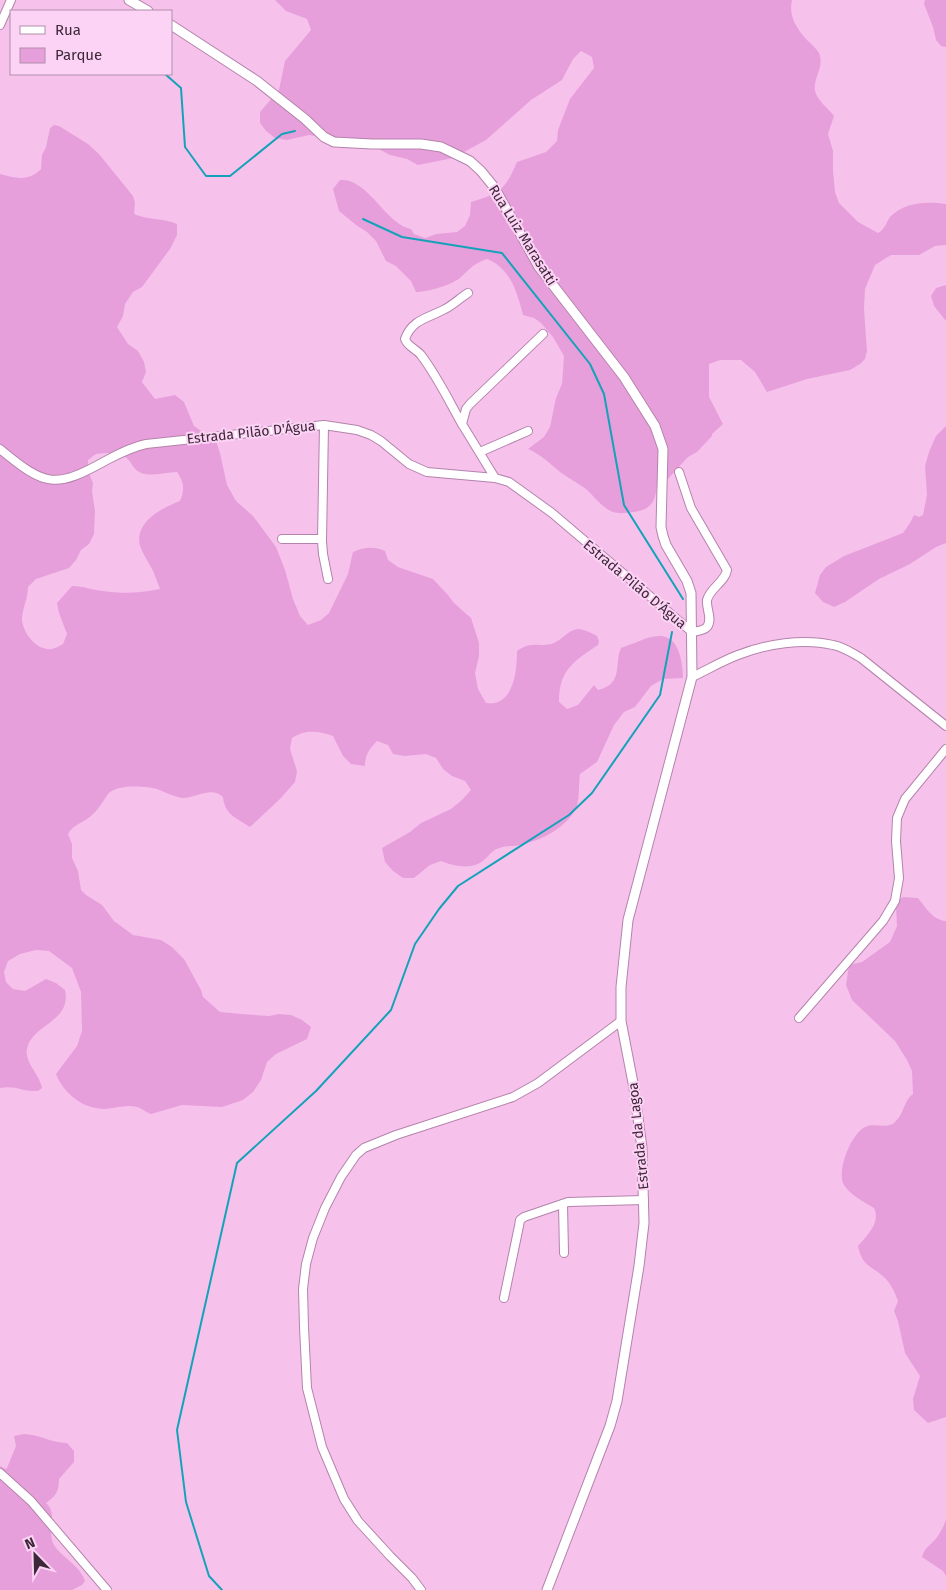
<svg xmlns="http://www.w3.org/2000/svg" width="946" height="1590" viewBox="0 0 946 1590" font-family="'Fira Sans',sans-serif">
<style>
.green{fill:#e79fdb;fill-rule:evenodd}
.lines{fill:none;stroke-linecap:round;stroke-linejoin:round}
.stream{stroke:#15a2b9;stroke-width:2}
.minor-casing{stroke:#b483ab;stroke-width:10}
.tertiary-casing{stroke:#b483ab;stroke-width:11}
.minor{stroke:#fff;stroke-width:8}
.tertiary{stroke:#fff;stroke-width:9}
.labels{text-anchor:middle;stroke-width:4;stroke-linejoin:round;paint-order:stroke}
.street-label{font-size:14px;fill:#3c2839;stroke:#fdd3f5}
</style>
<rect width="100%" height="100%" fill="#f6c2ec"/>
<!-- green -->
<g class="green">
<path d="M275 0H792C788 16 797 29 808 41 812 45 816 48 819 53 825 67 813 77 815 91 817 100 828 108 834 116L828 134 833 151V171L835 192 839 203 858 222 878 233C885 229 886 223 890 217 904 202 927 201 946 204V245L935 246 919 255H891L875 265 865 289 864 309 867 351 865 359 860 364 850 370 807 379 767 392 755 372 741 360H720L709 364V397L723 424 712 434V436L697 452 688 457 665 482 657 483C656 502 651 510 633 512 626 513 619 514 613 512 602 508 595 497 586 489 578 483 568 478 560 472 548 462 543 456 528 449L544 437 550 427 556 398 562 384 564 356 553 337 541 323 534 318 523 315C517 292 511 269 487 259 472 265 472 267 461 277 453 285 427 292 416 292L411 281 396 266 386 261 376 241 367 232 356 225 339 211 333 189 340 180C343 180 348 180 352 182 374 191 388 224 411 229L414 234 425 238 436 234 457 232 465 226 470 215 471 202C500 193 505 190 517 162L546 152 557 141 558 130 570 99 594 68 592 57 581 51 573 59 562 80 531 100 486 140 453 158 418 165 407 159 390 155 371 145 349 139 340 138 332 139 309 135 287 140 275 138 266 131 260 123V112L279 90 285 61 311 30 307 19 286 11Z"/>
<polygon points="925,0 946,0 946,47 941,46 936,40 933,27 924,4"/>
<path d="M54 125 59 126 88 144 99 154 133 196 135 203 134 214C148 220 163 218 177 224V235L170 249 142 287 133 292 125 304 123 316 117 327 128 344 138 351 144 362 146 372 142 382 155 399 175 395 184 402 194 426 216 441 220 453 227 485 236 501 253 516 276 547 285 570 293 599 300 616 308 625 321 620 329 613 348 574 353 552C364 547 374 546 385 551L388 560 398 567 433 579 448 595 454 603 471 618 479 643V656L475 673 478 689 486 703C490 703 494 704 498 702 515 695 517 667 517 651 532 641 536 647 551 644 561 642 568 629 579 629 585 630 592 633 597 636L599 641 598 645C573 662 559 670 559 702L567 709 578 705 594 685 598 690C624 684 614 663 621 648 631 645 648 636 658 636 679 634 683 663 683 678L663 679 651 686 635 707 624 712 614 725 597 762 580 774C578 787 581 804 572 815 559 832 537 842 515 846 510 846 505 846 500 848 492 850 491 854 485 859 473 871 454 866 441 861L430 865 414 878H403L393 871 385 862 382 848 410 832 421 823 451 809 462 800 471 790 465 781 452 776 443 769 436 758 426 754 405 756 393 754 388 745 377 741C369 749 365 755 365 766L351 764 343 756 333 736C319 731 305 729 292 738L290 749 297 771 295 782 280 799 250 827C235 817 225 815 223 797 211 786 197 798 183 798 174 797 165 792 157 789 145 786 117 784 108 794 103 801 99 809 92 815 85 822 72 825 68 834L72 844V858L78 871 81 890 86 895 102 905 114 921 133 935 161 940 172 947 184 959 201 990 203 997 220 1012 241 1014 269 1016 279 1014 291 1015 302 1020 311 1027 307 1039 276 1054 267 1062 261 1080 253 1092 243 1100 222 1107 182 1105 151 1114C146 1112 141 1108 137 1107 126 1104 116 1108 105 1109 83 1109 64 1094 56 1074L77 1046 82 1031 81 992 72 968 49 951 36 950 20 954 8 961 4 972 6 982 13 989 25 991 46 979 56 983 65 990C72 1022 32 1024 27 1049 24 1062 40 1075 42 1088L38 1091C23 1092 16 1085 0 1088V174C16 178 28 182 41 169L42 155 46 147 50 128ZM106 453C137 452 126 470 145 474 155 476 167 472 177 472 184 482 185 489 180 501 162 508 134 522 140 546 143 554 147 560 151 567 155 574 157 582 160 589 141 593 123 594 103 591 92 590 83 586 72 586L57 603 59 613 67 634 63 644C60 646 55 648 52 649 36 651 22 632 22 618 23 607 28 598 28 587L36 579 69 568 76 560 81 550 89 544 94 534 95 511 92 491 93 483 88 471V460L96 454Z"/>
<polygon points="946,285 946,321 934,306 931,296 936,288"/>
<polygon points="946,426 946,543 936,547 910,564 879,579 845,602 834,607 823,602 815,593 820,575 826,567 844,556 903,533 910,523 914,515 919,517 923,515 927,495 925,466 929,452 936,436"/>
<path d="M903 897 918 898C926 908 933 920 946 921V1417L928 1423 914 1410 913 1399 920 1376 905 1353 898 1321 894 1311 898 1301C895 1293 892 1286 886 1279 873 1266 862 1267 858 1246 867 1235 881 1223 874 1208 864 1202 850 1195 844 1185 836 1171 851 1134 865 1127 875 1122 887 1130 895 1122 904 1114 904 1100 913 1094L912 1071 907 1060 895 1041 852 1000 846 985 849 965 862 962 890 942 897 926 896 906 899 900Z"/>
<path d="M24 1434C39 1434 51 1443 67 1443L74 1451V1462L59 1479C59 1491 56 1496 46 1503 59 1515 46 1532 54 1545 62 1558 78 1563 85 1581L82 1585 72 1590H0V1466L6 1469 7 1468 16 1446 14 1436Z"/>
<path d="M946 1520V1576L943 1571 922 1557C924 1549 928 1547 934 1541 939 1535 943 1528 946 1520Z"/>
</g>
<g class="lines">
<!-- stream -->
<g class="stream">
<polyline points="165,74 181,88 185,147 206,176 230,176 282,134 295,131"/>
<polyline points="363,219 402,237 502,253 590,364 604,394 624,505 683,599"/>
<polyline points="222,1590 209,1576 186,1502 177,1430 237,1163 316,1091 391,1010 415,944 439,909 458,886 569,815 592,793 660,695 672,632"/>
</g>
<!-- minor casing -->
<g class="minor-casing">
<g id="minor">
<polyline points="0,25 11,0"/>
<path d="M462 424C449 401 437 376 421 355 416 349 407 346 405 339 412 319 429 318 445 309 453 305 460 298 468 293"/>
<polyline points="324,425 322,541 323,554 328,579"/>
<path d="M0 449C46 487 55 489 107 460 120 453 132 447 146 444L324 425 357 430 371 435 381 441 409 464 427 472 495 478 509 482 552 513 692 632C698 631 703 631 707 627 713 619 706 609 707 600 710 588 725 582 727 570L691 508 679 472"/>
<polyline points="480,452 528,431"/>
<polyline points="495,478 462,424 466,409 470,404 543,334"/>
<polyline points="282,539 322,539"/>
<path d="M692 677C707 670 722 661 738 655 766 644 803 638 833 645 844 647 852 653 861 658L946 726"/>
<polyline points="799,1018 883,921 895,901 899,878 896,841 897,818 905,799 946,749"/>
<polyline points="563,1204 564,1253"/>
<polyline points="504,1298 519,1226 520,1220 524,1217 568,1202 644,1200"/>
<polyline points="0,1473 31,1501 107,1590"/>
<polyline points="421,1590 412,1578 390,1556 358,1521 344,1499 322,1447 307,1388 304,1327 303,1289 306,1264 313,1238 325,1208 341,1177 356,1155 364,1148 396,1135 513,1097 538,1083 621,1021"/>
</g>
</g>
<!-- tertiary casing -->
<g class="tertiary-casing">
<g id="tertiary">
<polyline points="129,0 148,11"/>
<polyline points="171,25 257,81 305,119 324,137 334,142 372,144 421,144 441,147 470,161 481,171 494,187 539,267 624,377 655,426 663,449 661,527 663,536 666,545 687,581 691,593 692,677 628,920 621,987 621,1021 634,1088 642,1148 644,1223 639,1266 617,1401 610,1426 547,1590"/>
</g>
</g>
<!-- minor -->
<use href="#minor" class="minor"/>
<!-- tertiary -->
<use href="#tertiary" class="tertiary"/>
</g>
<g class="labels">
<!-- street labels -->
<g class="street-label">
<text transform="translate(523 235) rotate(58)" y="5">Rua Luiz Marasatti</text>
<text transform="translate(251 432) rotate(-6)" y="5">Estrada Pilão D'Água</text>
<text transform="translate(635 584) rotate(40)" y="5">Estrada Pilão D'Água</text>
<text transform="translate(638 1136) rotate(-96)" y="5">Estrada da Lagoa</text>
</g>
</g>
<!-- legend -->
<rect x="10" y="10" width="162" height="65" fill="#fdd3f5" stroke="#b08faa"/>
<rect x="20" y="26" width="25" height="8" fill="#ffffff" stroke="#b08faa"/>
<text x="55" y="35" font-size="15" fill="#3c2839">Rua</text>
<rect x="20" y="48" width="25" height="15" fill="#e79fdb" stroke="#b08faa"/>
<text x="55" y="60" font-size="15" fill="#3c2839">Parque</text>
<!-- north arrow -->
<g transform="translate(35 1555) rotate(337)" stroke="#fdd3f5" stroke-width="4" paint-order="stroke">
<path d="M0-4L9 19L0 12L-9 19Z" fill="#3c2839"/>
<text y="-8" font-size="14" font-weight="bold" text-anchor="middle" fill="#3c2839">N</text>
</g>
</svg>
